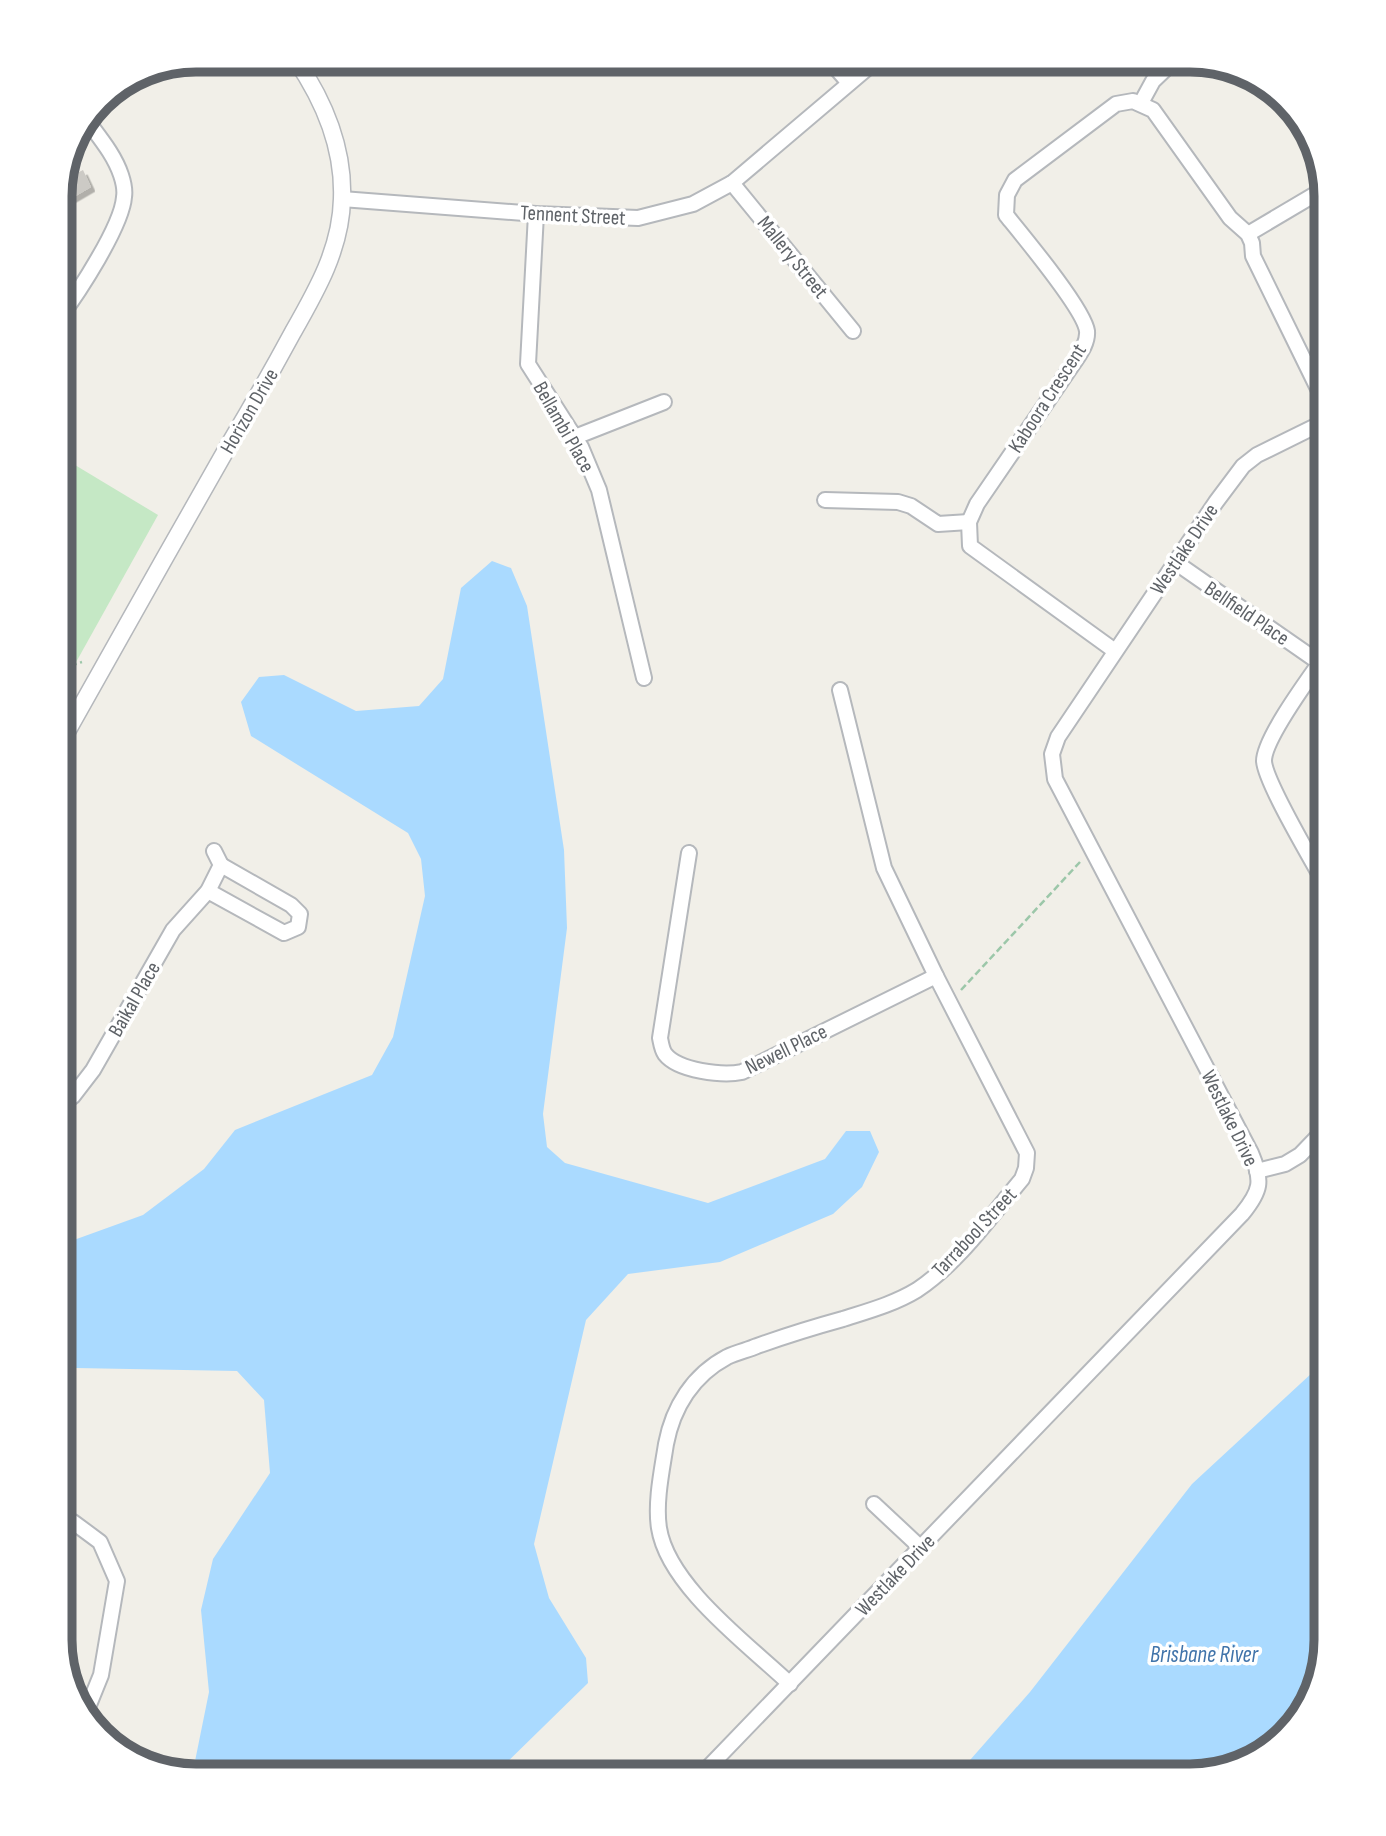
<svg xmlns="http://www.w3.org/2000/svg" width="1386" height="1836" viewBox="0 0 1386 1836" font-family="'Sofia Sans Condensed',sans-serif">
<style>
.green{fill:#c5e8c5}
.water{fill:#aadaff}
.building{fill:#cccac5;filter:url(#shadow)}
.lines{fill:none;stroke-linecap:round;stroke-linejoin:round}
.minor-casing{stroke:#b5b8bc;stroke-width:18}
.tertiary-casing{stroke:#b5b8bc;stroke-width:19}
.path{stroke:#9cc7a9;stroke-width:2.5;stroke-dasharray:7 3.5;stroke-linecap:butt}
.minor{stroke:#fff;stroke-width:14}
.tertiary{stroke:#fff;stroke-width:16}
.labels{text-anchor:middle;stroke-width:7;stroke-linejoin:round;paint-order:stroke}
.street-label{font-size:21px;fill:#5f6368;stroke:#fff}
.water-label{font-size:23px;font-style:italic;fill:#4174aa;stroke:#fff}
.rim{fill:none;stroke:#5f6368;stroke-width:9}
</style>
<defs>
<filter id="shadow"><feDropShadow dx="4.5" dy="4.5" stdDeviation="0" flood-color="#0004"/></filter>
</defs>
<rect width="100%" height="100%" fill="#f1efe8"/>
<!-- green -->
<polygon class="green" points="75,465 158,515 60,691 60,466"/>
<!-- water -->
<g class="water">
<polygon points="492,561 511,568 527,606 564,850 567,928 543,1114 547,1147 565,1163 708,1203 825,1159 846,1131 870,1131 879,1152 862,1187 833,1214 720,1262 628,1274 586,1320 534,1544 549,1598 586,1658 588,1683 493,1776 192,1776 209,1692 201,1610 213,1559 270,1473 264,1400 237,1371 76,1368 60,1364 60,1245 143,1215 204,1169 235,1130 372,1075 393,1037 425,896 421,859 408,833 251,736 241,702 259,677 284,675 356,711 419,706 443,679 461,588"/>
<polygon points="1326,1360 1326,1640 1308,1708 1265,1754 1190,1776 956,1776 1030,1692 1192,1484"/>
</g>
<!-- building -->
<g class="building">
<polygon points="83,170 91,187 60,205 60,187 63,174 69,171 71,176"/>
<polygon points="60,228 65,231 61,237 67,241 64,247 66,248 60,260"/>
</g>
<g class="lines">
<!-- minor casing -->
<g class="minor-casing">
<g id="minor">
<polyline points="829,60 849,83"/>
<polyline points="1141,103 1153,81 1175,60"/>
<polyline points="732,183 853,331"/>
<polyline points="342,199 536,214 638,218 693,204 732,183 877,60"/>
<polyline points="536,214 528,364 581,447 599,490 644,678"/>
<polyline points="1248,234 1324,189"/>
<path d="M60 317C78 293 122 226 124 197 125 191 123 181 121 175 114 154 99 137 86 119"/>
<polyline points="575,437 664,402"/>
<polyline points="825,500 898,502 911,506 938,524 969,522"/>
<polyline points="1175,562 1320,663"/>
<path d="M1115 651 970 546 969 522 977 504 1075 361C1081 352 1088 342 1087 331 1084 309 1023 236 1006 215L1007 195 1015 180 1116 104 1133 101 1153 110 1230 218 1248 234 1252 243 1253 256 1326 405"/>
<path d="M689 853 660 1038C661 1043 662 1050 665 1054 678 1071 723 1076 742 1072L936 976"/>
<path d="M1321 877C1309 855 1265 781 1264 761 1264 738 1312 674 1326 654"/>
<polyline points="208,891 284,933 298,927 300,914 291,905 221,865"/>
<polyline points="60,1106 73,1096 93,1070 173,930 208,891 221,865 214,851"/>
<polyline points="1257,1171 1285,1164 1300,1155 1326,1128"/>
<polyline points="874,1504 921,1548"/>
<polyline points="60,1519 73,1522 100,1542 117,1581 101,1675 84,1717"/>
<path d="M790 1684C749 1645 668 1586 659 1528 655 1502 662 1470 666 1444 673 1407 693 1375 727 1357 737 1352 748 1350 757 1346 785 1336 814 1327 843 1319 868 1311 894 1304 917 1290 959 1262 990 1217 1022 1179L1026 1168 1027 1153 936 976 884 868 840 690"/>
<path d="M700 1776 1242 1214C1261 1191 1263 1181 1251 1153L1055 779 1052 754 1058 737 1216 502 1243 466 1257 455 1326 421"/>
</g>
</g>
<!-- tertiary casing -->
<g class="tertiary-casing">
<path id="tertiary" d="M60 744C116 644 173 543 230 443 252 406 273 369 293 332 317 290 341 248 342 199 344 148 324 101 296 60"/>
</g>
<!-- path -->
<g class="path">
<polyline points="60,669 82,662"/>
<polyline points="961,990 1080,862"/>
</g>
<!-- minor -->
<use href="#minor" class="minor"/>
<!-- tertiary -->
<use href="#tertiary" class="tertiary"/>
</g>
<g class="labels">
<!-- street labels -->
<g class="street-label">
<text transform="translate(573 215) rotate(3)" y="7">Tennent Street</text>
<text transform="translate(793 257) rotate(51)" y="7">Mallery Street</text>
<text transform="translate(1047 398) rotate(-57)" y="7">Kaboora Crescent</text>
<text transform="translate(249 411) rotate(-60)" y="7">Horizon Drive</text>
<text transform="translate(564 427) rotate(60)" y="7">Bellambi Place</text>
<text transform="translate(1184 549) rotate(-56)" y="7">Westlake Drive</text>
<text transform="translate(1247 613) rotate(34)" y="7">Bellfield Place</text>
<text transform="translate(134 999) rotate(-60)" y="7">Baikal Place</text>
<text transform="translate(786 1049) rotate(-26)" y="7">Newell Place</text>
<text transform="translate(1230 1118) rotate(64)" y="7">Westlake Drive</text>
<text transform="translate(974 1232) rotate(-47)" y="7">Tarrabool Street</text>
<text transform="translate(895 1575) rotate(-46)" y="7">Westlake Drive</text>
</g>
<!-- water labels -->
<g class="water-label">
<text x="1204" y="1662">Brisbane River</text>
</g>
</g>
<!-- crop -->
<path d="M0 0H1386V1836H0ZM196 72H1190A124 124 0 0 1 1314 196V1640A124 124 0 0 1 1190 1764H196A124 124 0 0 1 72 1640V196A124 124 0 0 1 196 72Z" fill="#fff" fill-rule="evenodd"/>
<path class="rim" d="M196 72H1190A124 124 0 0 1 1314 196V1640A124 124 0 0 1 1190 1764H196A124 124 0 0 1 72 1640V196A124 124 0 0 1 196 72Z"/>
</svg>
